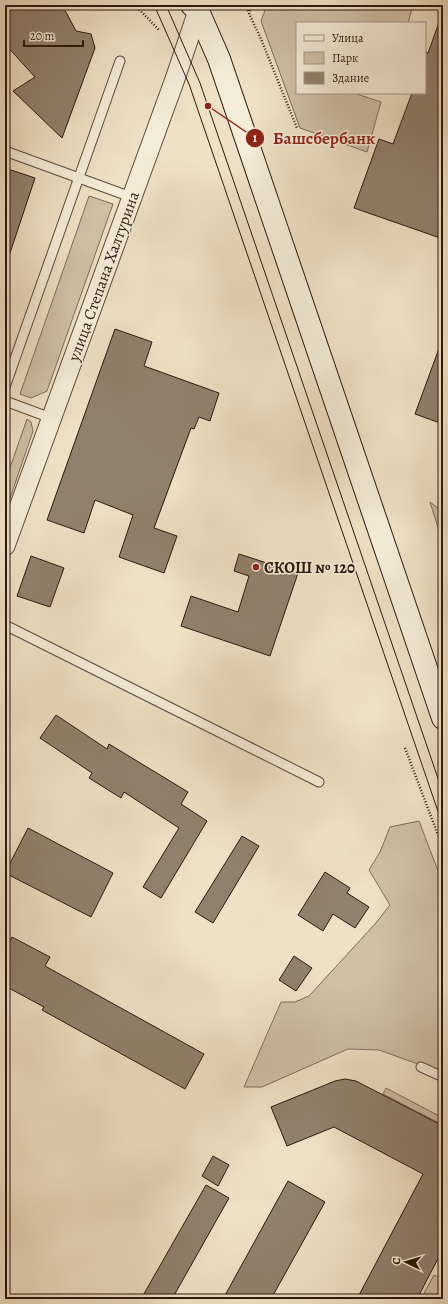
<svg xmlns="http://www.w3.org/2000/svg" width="448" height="1304" viewBox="0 0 448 1304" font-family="Alegreya,serif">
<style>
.green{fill:#cebfa6;stroke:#7c6c5a}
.building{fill:#90816e;stroke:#2a180f}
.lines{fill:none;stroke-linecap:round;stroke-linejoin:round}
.lane-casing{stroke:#5b4a3c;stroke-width:11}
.street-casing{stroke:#5b4a3c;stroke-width:21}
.secondary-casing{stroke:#2a180f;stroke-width:24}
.path{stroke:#2a180f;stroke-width:2.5;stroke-dasharray:1 2;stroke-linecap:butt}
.lane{stroke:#f5ecd9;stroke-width:9}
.street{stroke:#f5ecd9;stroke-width:19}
.secondary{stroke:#f5ecd9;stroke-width:22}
.tram{stroke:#2a180f;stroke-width:1}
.poi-dot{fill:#8f2418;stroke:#f5ecd9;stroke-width:1.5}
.labels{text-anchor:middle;stroke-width:3;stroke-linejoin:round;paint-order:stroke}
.street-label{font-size:16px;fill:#2a180f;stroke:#f5ecd9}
.poi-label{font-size:16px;font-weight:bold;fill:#2a180f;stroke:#f5ecd9;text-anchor:start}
.leader{fill:none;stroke:#8f2418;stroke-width:1.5}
.callout-dot{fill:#8f2418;stroke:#f5ecd9;stroke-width:1.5}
.mark-label{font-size:12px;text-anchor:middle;font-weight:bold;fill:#fff}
.callout-label{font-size:17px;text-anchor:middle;font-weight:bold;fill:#8f2418;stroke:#f5ecd9;stroke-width:3;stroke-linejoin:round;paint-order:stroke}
</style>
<rect width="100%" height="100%" fill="#efe1c5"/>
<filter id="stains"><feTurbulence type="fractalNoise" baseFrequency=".005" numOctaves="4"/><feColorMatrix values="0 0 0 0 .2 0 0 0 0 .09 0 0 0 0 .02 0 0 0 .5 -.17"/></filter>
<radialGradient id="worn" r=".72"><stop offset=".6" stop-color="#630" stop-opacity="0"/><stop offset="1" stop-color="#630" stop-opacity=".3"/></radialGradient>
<!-- green -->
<g class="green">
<polygon points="267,5 413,5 408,23 297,23 297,93 354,93 381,102 367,152 300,128 261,21"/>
<polygon points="89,196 113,204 47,391 31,398 20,394"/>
<polygon points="27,419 31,422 33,431 5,513 5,482"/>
<polygon points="430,502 443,512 443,543"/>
<polygon points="419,821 443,884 443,1073 379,1050 348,1049 262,1087 244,1087 281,1002 295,1002 309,996 375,924 390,905 369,870 380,852 390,827"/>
<polygon points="386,1088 443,1118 443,1125 383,1094"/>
<polygon points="434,1275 443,1280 443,1285 436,1299 421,1299"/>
</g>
<!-- building -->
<g class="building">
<polygon points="5,5 58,5 66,12 76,31 91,34 95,48 62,138 13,91 35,77 5,44"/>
<polygon points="441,17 443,18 443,239 354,208 379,139 393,144 412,93 425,93 425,52 428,53"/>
<polygon points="5,168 35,178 8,259 5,259"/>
<polygon points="115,329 152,342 144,366 219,393 210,421 199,417 194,429 191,428 154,528 177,536 164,573 119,557 133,515 95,500 84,533 47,520"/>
<polygon points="441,343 443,343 443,424 415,414"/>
<polygon points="239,554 298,573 270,656 181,626 191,596 238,612 249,576 234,571"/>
<polygon points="31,556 64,568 50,607 17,596"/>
<polygon points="56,715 107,749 109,744 188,792 181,804 207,821 161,898 143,887 179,828 124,792 121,798 89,778 92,773 40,738"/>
<polygon points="28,828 113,873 91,917 5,873"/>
<polygon points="242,836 259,846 213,923 195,912"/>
<polygon points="325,872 350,888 347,893 369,907 355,928 333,914 323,931 298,915"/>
<polygon points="12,937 50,957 45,966 204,1054 185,1089 42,1010 44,1007 5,986 5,950"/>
<polygon points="294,956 312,968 296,991 279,980"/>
<polygon points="345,1079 356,1081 443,1126 443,1249 417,1299 357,1299 423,1174 334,1127 287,1146 271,1107 335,1081"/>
<polygon points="213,1156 229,1165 218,1186 202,1176"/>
<polygon points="288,1181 325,1202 271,1299 223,1299"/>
<polygon points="206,1185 229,1198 172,1299 141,1299"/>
</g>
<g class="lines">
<!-- lane casing -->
<g class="lane-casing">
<g id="lane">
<polyline points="5,151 131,197"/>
<polyline points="5,387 120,61"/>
<polyline points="5,401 51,418"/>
<polyline points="5,625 319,782"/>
<polyline points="421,1067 443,1077"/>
</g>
</g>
<!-- street casing -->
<g class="street-casing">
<polyline id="street" points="5,546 175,79 200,5"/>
</g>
<!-- secondary casing -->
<g class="secondary-casing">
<polyline id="secondary" points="192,5 198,11 219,59 443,718"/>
</g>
<!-- path -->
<g class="path">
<polyline points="135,5 159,30"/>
<polyline points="245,5 261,39 297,128"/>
<polyline points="249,14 252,5"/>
<polyline points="405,748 443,848"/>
</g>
<!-- lane -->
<use href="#lane" class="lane"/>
<!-- street -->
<use href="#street" class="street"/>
<!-- secondary -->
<use href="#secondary" class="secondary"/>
<!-- tram -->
<g class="tram">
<polyline points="153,5 155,7 189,84 443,826"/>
<polyline points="166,5 200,83 443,793"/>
</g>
</g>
<!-- markers -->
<circle class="poi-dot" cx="256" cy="567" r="4"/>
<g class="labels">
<!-- street labels -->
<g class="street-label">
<text transform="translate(103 276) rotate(-70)" y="6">улица Степана Халтурина</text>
</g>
<!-- poi labels -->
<g class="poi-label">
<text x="264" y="573">СКОШ № 120</text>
</g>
</g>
<!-- callouts -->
<path class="leader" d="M208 106L255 138"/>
<g class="callout-dot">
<circle cx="208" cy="106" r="4"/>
<circle cx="255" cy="138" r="10"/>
</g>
<g class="mark-label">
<text x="255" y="142">1</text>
</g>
<g class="callout-label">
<text x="324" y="144">Башсбербанк</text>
</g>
<!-- margin -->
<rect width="448" height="1304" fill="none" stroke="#efe1c5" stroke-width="20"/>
<rect x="6" y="6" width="436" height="1292" fill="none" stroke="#2a180f" stroke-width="2"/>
<rect x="10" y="10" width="428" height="1284" fill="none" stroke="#2a180f"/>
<!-- legend -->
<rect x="296" y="22" width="130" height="72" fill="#f5ecd9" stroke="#a49788"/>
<rect x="304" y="35" width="20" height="6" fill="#f5ecd9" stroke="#a49788"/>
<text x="332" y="42" font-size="12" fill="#2a180f">Улица</text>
<rect x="304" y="52" width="20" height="12" fill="#cebfa6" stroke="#a49788"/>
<text x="332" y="62" font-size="12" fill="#2a180f">Парк</text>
<rect x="304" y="72" width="20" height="12" fill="#90816e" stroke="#a49788"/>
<text x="332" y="82" font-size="12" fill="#2a180f">Здание</text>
<!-- north arrow -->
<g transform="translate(406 1262) rotate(275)" stroke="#f5ecd9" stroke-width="3" paint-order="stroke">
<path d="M0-3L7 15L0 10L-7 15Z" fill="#2a180f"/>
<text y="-6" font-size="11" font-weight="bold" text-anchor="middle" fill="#2a180f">С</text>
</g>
<!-- scale -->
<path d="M24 40v6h59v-6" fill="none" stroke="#2a180f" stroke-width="2"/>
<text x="30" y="40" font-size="12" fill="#2a180f" stroke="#f5ecd9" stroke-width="3" paint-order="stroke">20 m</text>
<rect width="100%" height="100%" filter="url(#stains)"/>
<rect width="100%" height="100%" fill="url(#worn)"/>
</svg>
